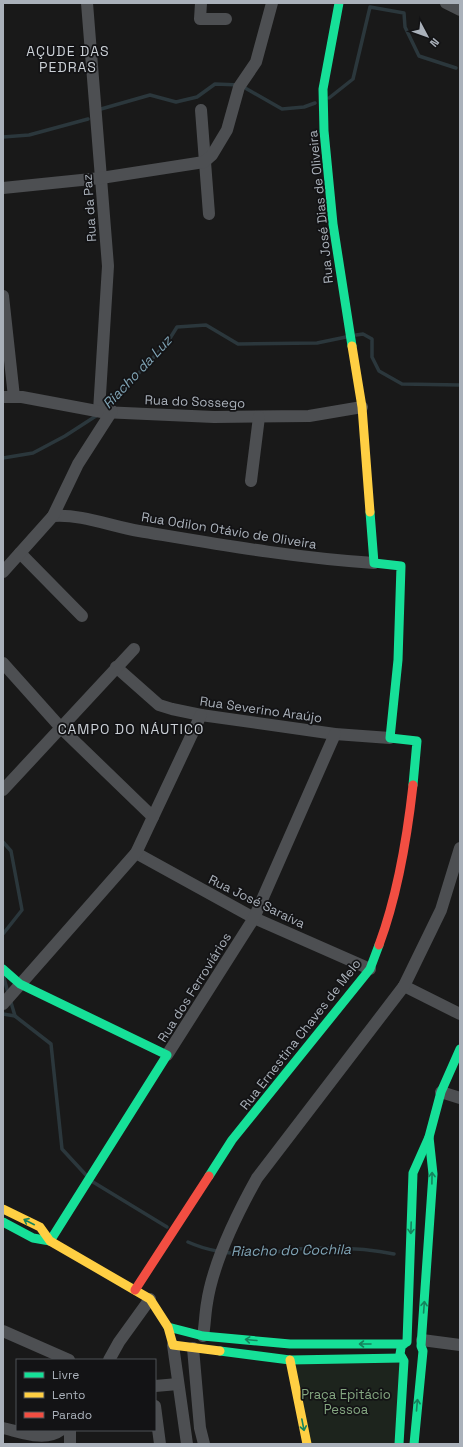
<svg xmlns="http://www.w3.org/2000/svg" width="463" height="1447" viewBox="0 0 463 1447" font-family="'Space Grotesk',sans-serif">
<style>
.green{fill:#1d241d}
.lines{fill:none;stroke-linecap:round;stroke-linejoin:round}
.stream{stroke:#2b373c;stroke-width:3.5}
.street{stroke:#4d4f52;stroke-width:12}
.fast{stroke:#16e098;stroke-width:9}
.slow{stroke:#ffcf43;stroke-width:9}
.jam{stroke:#f24e42;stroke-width:9}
.oneway{stroke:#15845d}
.labels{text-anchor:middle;stroke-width:3.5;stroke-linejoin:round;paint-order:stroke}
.street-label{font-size:13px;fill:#aab1ba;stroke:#131315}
.park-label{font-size:13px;fill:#84a680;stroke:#131315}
.neighbourhood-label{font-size:14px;letter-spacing:1px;fill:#cbd0d6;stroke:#131315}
.water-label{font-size:14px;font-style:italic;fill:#80a5b6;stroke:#131315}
</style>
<rect width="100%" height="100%" fill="#191919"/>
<!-- green -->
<polygon class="green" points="402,1358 399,1444 307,1444 290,1360"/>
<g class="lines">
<!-- stream -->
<g class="stream">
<polyline points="329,98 353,79 370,7 404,13 405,27 419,56 456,68"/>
<polyline points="101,109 150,95 176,102 197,97 215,84 240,85 282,109 304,107 315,103"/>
<polyline points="3,137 29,135 88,119"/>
<polyline points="356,335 363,334 372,339 372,357 379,371 402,384 460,385"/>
<polyline points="105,409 167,343 177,327 206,325 238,344 317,343 346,337"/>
<polyline points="3,458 33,453 65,436 99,414"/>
<polyline points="3,842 11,851 22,910 3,934"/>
<polyline points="4,978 8,993"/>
<polyline points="10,999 15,1016"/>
<polyline points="3,1014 15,1016 51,1044 62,1149 86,1175"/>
<polyline points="93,1182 167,1227"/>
<path d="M188 1242C210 1252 239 1255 263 1254 274 1253 285 1250 297 1249 329 1247 362 1247 394 1254"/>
</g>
<!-- street -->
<g class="street">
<polyline points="87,3 108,266 99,411"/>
<polyline points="201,3 200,19 226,19"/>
<polyline points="446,3 460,10"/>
<polyline points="201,110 209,214"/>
<polyline points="3,188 101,178 204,162 212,155 227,130 239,87 256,62 272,3"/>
<polyline points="3,296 14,397"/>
<polyline points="3,397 22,397 102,412 214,417 309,416 362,407"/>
<polyline points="251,481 259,417"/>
<path d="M53 516C82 514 110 526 139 531 217 544 295 558 374 563"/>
<polyline points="20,553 82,616"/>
<polyline points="3,572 53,516 78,464 112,411"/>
<polyline points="3,663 62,729 153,817"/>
<polyline points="116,667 159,705 172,709 201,715 335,734 390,738"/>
<polyline points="3,790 134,649"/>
<polyline points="136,853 254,918 370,969"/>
<polyline points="404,986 460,1014"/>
<polyline points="3,1004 136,853 201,715"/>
<polyline points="167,1055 254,918 335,734"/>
<polyline points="441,1092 460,1098"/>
<polyline points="3,1331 69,1360"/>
<path d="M203 1336C205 1325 205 1314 207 1303 213 1262 237 1214 257 1178L404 986 441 910 460 848"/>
<polyline points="422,1340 460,1345"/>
<polyline points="173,1345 187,1444"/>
<polyline points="193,1348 200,1428 204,1444"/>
<polyline points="109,1360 119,1342 150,1299"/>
<polyline points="155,1386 178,1384"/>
<polyline points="155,1406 160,1444"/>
<path d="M3 1428C21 1432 45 1442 61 1430"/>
<polyline points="70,1430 70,1444"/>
</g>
<!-- fast -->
<g class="fast">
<polyline points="339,3 323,89 324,131 333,224 352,346"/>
<polyline points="370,512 374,563 401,566 398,660 390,738 417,741 413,785"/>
<polyline points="3,969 20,984 167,1055 50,1241"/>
<polyline points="209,1176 232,1140 370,969 379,945"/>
<polyline points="3,1222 33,1238 50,1241"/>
<polyline points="168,1327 203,1336 290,1344 404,1344"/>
<polyline points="407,1342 413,1173 429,1137 441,1092 460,1049"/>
<polyline points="220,1351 290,1360 402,1358"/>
<polyline points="399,1444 404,1361 400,1354 401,1348"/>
<polyline points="414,1444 423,1351 421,1346 433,1174 429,1137"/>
</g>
<!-- slow -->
<g class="slow">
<polyline points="352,346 362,407 370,512"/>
<polyline points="3,1209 40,1227 50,1241 150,1299 168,1327 173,1345 220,1351"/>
<polyline points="290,1360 307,1444"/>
</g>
<!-- jam -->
<g class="jam">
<path d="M379 945C398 894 407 839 413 785"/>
<polyline points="135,1290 209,1176"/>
</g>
</g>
<!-- one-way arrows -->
<defs><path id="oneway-shaft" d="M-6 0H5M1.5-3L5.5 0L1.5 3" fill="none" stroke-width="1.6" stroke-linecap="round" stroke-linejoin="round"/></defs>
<g class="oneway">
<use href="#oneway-shaft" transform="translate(432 1178) rotate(-89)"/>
<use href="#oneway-shaft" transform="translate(29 1222) rotate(-153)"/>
<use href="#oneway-shaft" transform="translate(411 1228) rotate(92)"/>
<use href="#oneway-shaft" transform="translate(424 1307) rotate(-86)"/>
<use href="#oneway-shaft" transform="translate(251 1340) rotate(-175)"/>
<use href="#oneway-shaft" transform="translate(365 1344) rotate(-180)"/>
<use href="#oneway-shaft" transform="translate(417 1405) rotate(-85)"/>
<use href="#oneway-shaft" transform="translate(303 1425) rotate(79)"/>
</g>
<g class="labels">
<!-- street labels -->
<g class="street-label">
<text transform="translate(320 207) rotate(-96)" y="5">Rua José Dias de Oliveira</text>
<text transform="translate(89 208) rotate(-94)" y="5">Rua da Paz</text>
<text transform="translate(195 401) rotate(2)" y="5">Rua do Sossego</text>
<text transform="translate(229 530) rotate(9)" y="5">Rua Odilon Otávio de Oliveira</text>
<text transform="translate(261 709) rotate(8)" y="5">Rua Severino Araújo</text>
<text transform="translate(257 901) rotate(26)" y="5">Rua José Saraíva</text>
<text transform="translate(194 987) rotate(-58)" y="5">Rua dos Ferroviários</text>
<text transform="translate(300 1034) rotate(-52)" y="5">Rua Ernestina Chaves de Melo</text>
</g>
<!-- park labels -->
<g class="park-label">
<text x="346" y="1399">Praça Epitácio<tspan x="346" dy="15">Pessoa</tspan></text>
</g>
<!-- neighbourhood labels -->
<g class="neighbourhood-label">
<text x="68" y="56">AÇUDE DAS<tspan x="68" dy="16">PEDRAS</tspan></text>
<text x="131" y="734">CAMPO DO NÁUTICO</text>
</g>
<!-- water labels -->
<g class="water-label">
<text transform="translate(137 372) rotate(-47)" y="5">Riacho da Luz</text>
<text transform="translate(291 1250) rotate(-1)" y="5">Riacho do Cochila</text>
</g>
</g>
<!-- border -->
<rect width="463" height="1447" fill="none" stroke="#aab1ba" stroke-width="8"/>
<!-- legend -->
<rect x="16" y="1359" width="140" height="72" fill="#131315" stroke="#4f5257"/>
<rect x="24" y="1372" width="20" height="6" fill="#16e098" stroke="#4f5257"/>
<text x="52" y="1379" font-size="12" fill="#aab1ba">Livre</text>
<rect x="24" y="1392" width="20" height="6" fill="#ffcf43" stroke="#4f5257"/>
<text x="52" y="1399" font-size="12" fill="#aab1ba">Lento</text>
<rect x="24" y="1412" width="20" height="6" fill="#f24e42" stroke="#4f5257"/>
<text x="52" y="1419" font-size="12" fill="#aab1ba">Parado</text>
<!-- north arrow -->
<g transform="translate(427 36) rotate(131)" stroke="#131315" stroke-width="3" paint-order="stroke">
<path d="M0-3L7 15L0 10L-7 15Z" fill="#aab1ba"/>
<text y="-6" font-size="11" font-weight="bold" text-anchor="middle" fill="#aab1ba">N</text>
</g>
</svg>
